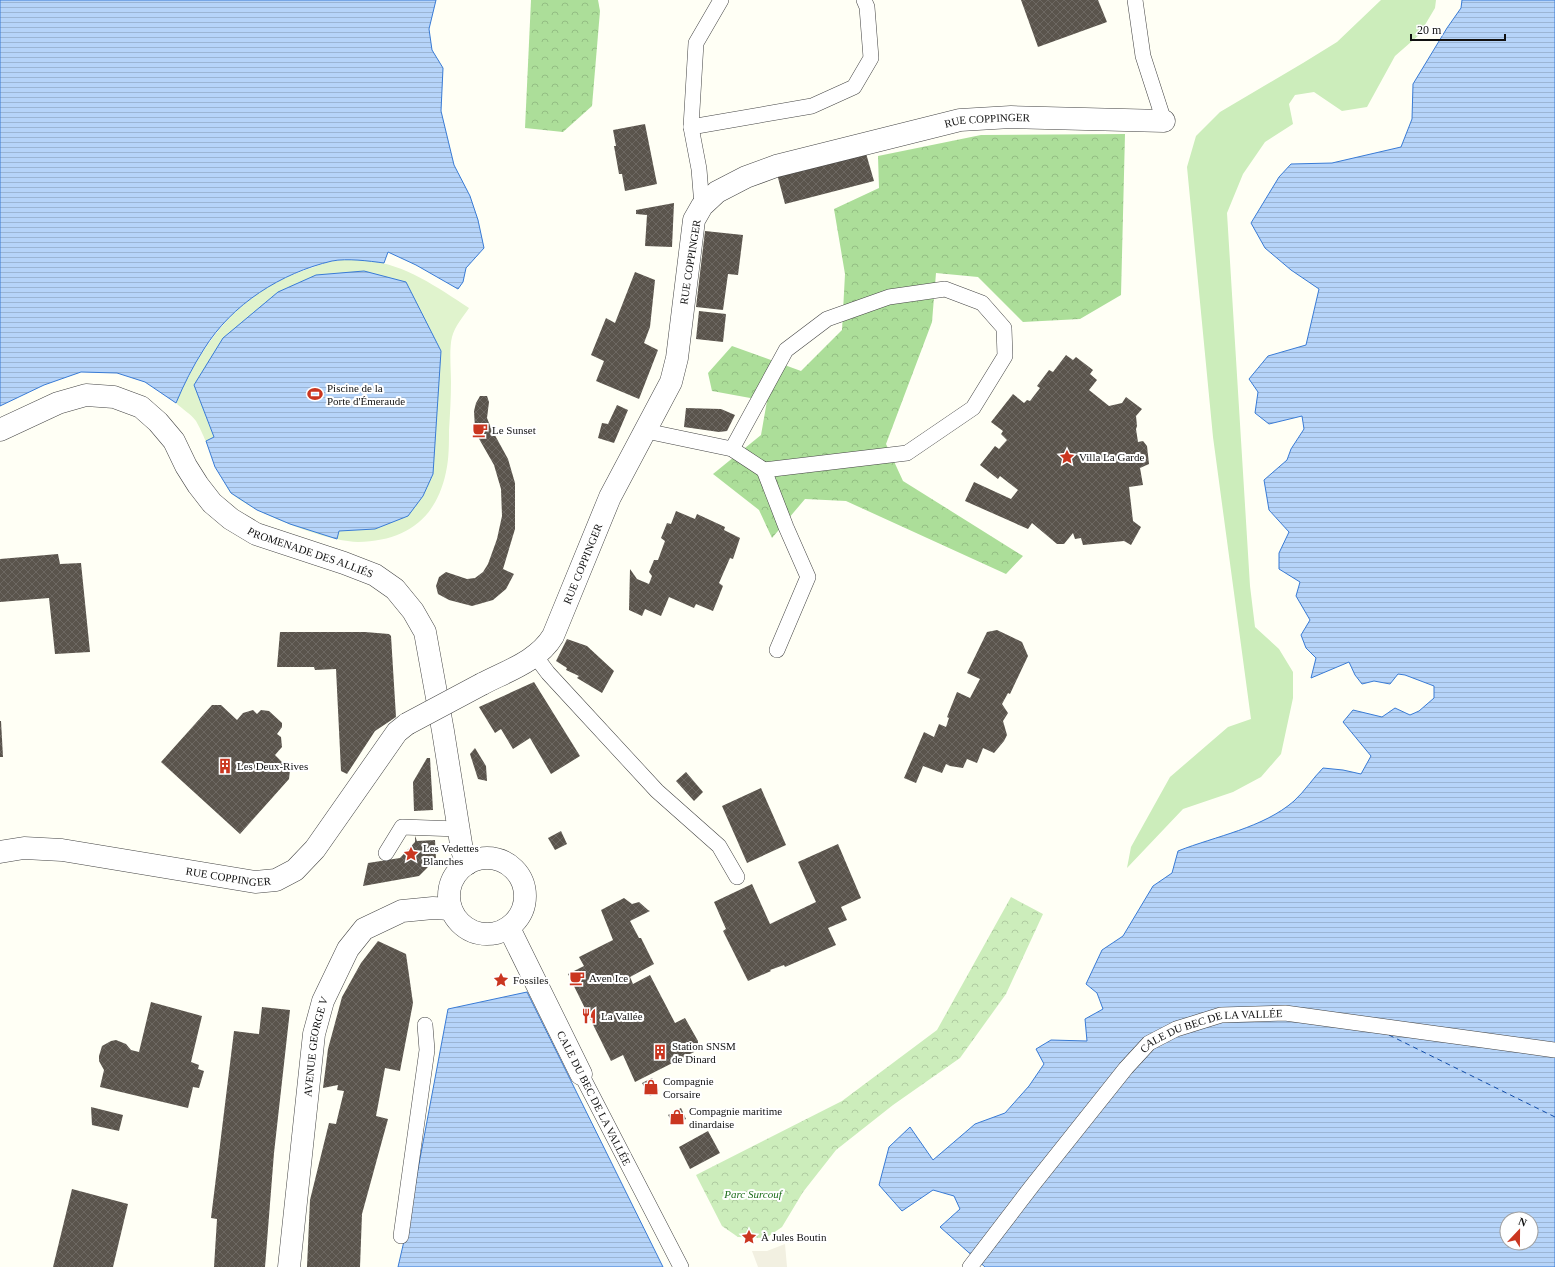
<svg xmlns="http://www.w3.org/2000/svg" width="1555" height="1267" viewBox="0 0 1555 1267" font-family="'Times New Roman',serif">
<style>
.grass{fill:#ccedbb}
.forest{fill:url(#forest-crowns)}
.park{fill:url(#park-crowns)}
.pitch{fill:#e0f3cd}
.plaza{fill:#f2f0e1}
.water{fill:url(#water-rules);stroke:#397bd5;fill-rule:evenodd}
.lines{fill:none;stroke-linecap:round;stroke-linejoin:round}
.ferry{stroke:#114dab;stroke-width:1;stroke-dasharray:5 4;stroke-linecap:butt}
.building{fill:url(#building-cross-hatch)}
.lane-casing{stroke:#444;stroke-width:16}
.street-casing{stroke:#444;stroke-width:23}
.lane{stroke:#fff;stroke-width:15}
.street{stroke:#fff;stroke-width:22}
.street-bridge-casing{stroke:#444;stroke-width:23;stroke-linecap:butt}
.street-bridge{stroke:#fff;stroke-width:22}
.labels{text-anchor:middle;stroke-width:4;stroke-linejoin:round;paint-order:stroke}
.street-label{font-size:11px;fill:#111;stroke:#fff}
.poi-label{font-size:11px;fill:#111;stroke:#fff;text-anchor:start}
.park-label{font-size:11px;font-style:italic;fill:#1e6e1c;stroke:#fff}
</style>
<defs>
<pattern id="forest-crowns" width="20" height="18" patternUnits="userSpaceOnUse"><rect width="20" height="18" fill="#acde99"/><path d="M2 6a3 3 0 1 1 6 0M12 15a3 3 0 1 1 6 0" fill="none" stroke="#93bd83"/></pattern>
<pattern id="park-crowns" width="20" height="18" patternUnits="userSpaceOnUse"><rect width="20" height="18" fill="#ccedbb"/><path d="M2 6a3 3 0 1 1 6 0M12 15a3 3 0 1 1 6 0" fill="none" stroke="#aecaa0"/></pattern>
<pattern id="water-rules" width="6" height="5" patternUnits="userSpaceOnUse"><rect width="6" height="5" fill="#b6d4f9"/><path d="M0 2.5h6" fill="none" stroke="#9bb5d4"/></pattern>
<pattern id="building-cross-hatch" width="8" height="8" patternUnits="userSpaceOnUse"><rect width="8" height="8" fill="#5a544c"/><path d="M0 0l8 8M0 8l8-8" fill="none" stroke="#6d6862"/></pattern>
</defs>
<rect width="100%" height="100%" fill="#fffff5"/>
<!-- grass -->
<polygon class="grass" points="1381,0 1436,0 1435,8 1419,35 1395,56 1367,107 1342,111 1314,92 1295,95 1289,104 1293,124 1265,142 1243,174 1227,213 1250,586 1255,627 1279,649 1293,672 1293,698 1281,754 1261,777 1233,792 1183,809 1127,868 1131,847 1170,777 1228,727 1251,719 1213,437 1187,167 1196,136 1220,112 1303,63 1337,42"/>
<!-- forest -->
<g class="forest">
<polygon points="531,0 598,0 600,11 592,106 563,132 525,128"/>
<polygon points="1125,134 1121,295 1080,319 1023,322 978,277 936,273 932,322 886,444 903,481 1023,556 1006,574 846,501 805,499 772,538 759,510 713,474 761,435 767,401 712,391 708,373 732,346 801,371 842,330 845,274 834,209 879,188 878,156 981,135"/>
</g>
<!-- park -->
<polygon class="park" points="1011,897 1043,914 1006,994 960,1058 893,1105 836,1150 803,1192 782,1227 766,1238 738,1237 722,1226 696,1175 842,1101 937,1030"/>
<!-- pitch -->
<path class="pitch" d="M367 260C406 265 437 287 469 308 463 317 455 326 452 337 449 349 451 369 451 382 451 398 450 414 449 430 449 444 449 459 446 472 436 520 405 541 358 542 327 542 256 514 232 494 228 491 226 485 224 481 212 462 207 440 196 421 191 414 182 409 176 403 204 340 239 292 308 269 316 267 325 262 334 261 344 259 356 260 367 260Z"/>
<!-- plaza -->
<polygon class="plaza" points="785,1244 787,1267 758,1267 752,1251 767,1251"/>
<!-- water -->
<g class="water">
<path d="M0 0H436L429 29 432 50 443 68 441 111 454 165 470 196 478 220 484 248 466 268 463 282 458 289 416 265 388 252 384 263C369 261 347 258 332 261 281 273 232 304 204 349 193 366 184 384 176 403L145 382 117 373 81 372 44 385 0 406Z"/>
<path d="M1462 0H1555V1267H985L940 1227 960 1209 954 1196 933 1190 902 1211 879 1185 889 1147 910 1127 933 1160 975 1124 1005 1113 1029 1086 1044 1064 1036 1049 1051 1040 1087 1041 1085 1019 1103 1009 1097 993 1086 984 1102 950 1123 936 1153 886 1172 873 1178 851C1216 836 1263 828 1294 801 1305 791 1313 778 1323 768L1343 770 1361 774 1371 756 1343 722 1353 710 1382 717 1395 708 1410 715 1419 711 1434 698V686L1405 675 1398 674 1390 684 1374 681 1362 684 1355 675 1349 662 1311 678 1316 658 1306 648 1301 635 1310 620 1296 596 1300 582 1279 569V553L1289 532 1269 510 1264 480 1287 460 1291 449 1304 429 1302 416 1269 424 1255 413 1258 392 1249 379 1268 356 1306 345 1319 289 1291 270 1265 248 1251 223 1279 177 1291 164 1332 163 1401 147 1412 119 1413 84 1447 28 1461 8ZM1507 1219H1531V1243H1507Z"/>
<polygon points="364,271 406,282 441,351 433,474 423,496 408,516 375,529 339,531 337,539 290,524 257,510 231,493 215,467 206,441 214,437 194,385 223,338 278,292 316,275"/>
<polygon points="527,992 663,1267 398,1267 407,1228 448,1009"/>
</g>
<g class="lines">
<!-- ferry -->
<polyline class="ferry" points="1389,1035 1555,1117"/>
</g>
<!-- building -->
<g class="building">
<polygon points="1021,0 1098,0 1107,22 1038,47"/>
<polygon points="645,124 657,184 625,191 622,174 619,174 614,146 616,146 613,130"/>
<polygon points="865,150 874,181 785,204 777,174"/>
<polygon points="674,203 672,247 645,246 647,215 636,214 636,210"/>
<polygon points="705,231 743,235 738,275 728,274 723,310 696,307"/>
<polygon points="635,272 655,280 650,327 644,343 658,350 639,399 596,381 604,361 591,355 606,318 615,323"/>
<polygon points="699,311 726,314 723,342 696,339"/>
<polygon points="1066,355 1073,360 1076,357 1093,370 1090,374 1097,380 1089,390 1109,406 1122,403 1126,397 1142,409 1136,416 1137,426 1136,429 1138,442 1143,441 1147,446 1149,464 1140,468 1143,485 1129,487 1133,521 1141,527 1131,545 1124,541 1083,545 1081,538 1075,539 1073,533 1064,544 1057,544 1032,523 1028,529 965,501 974,482 1011,499 1018,490 1000,476 998,479 980,465 995,446 999,449 1007,440 1001,434 1003,431 991,422 1013,394 1024,403 1027,400 1030,401 1040,388 1037,386 1049,370 1053,372"/>
<polygon points="480,396 487,396 489,402 487,418 491,428 508,459 515,483 515,529 503,569 514,574 506,589 493,600 472,606 449,600 438,594 436,586 439,577 446,572 467,579 475,578 483,572 488,564 497,539 502,516 501,489 494,465 478,437 475,429 474,411 476,403"/>
<polygon points="617,405 628,410 614,443 598,438 602,423 608,424"/>
<polygon points="686,408 721,409 735,415 727,431 719,432 684,427"/>
<polygon points="676,511 695,519 697,514 725,527 724,530 740,538 733,559 730,558 719,583 723,586 713,611 696,604 694,608 669,597 661,616 645,609 642,616 629,610 630,569 637,579 649,584 652,576 649,572 654,560 658,560 665,541 661,538 667,523 671,524"/>
<polygon points="58,554 60,564 81,563 90,652 55,654 49,598 0,602 0,559"/>
<polygon points="997,630 1022,642 1028,656 1010,694 1008,693 1002,704 1008,713 1003,721 1007,735 1004,741 994,753 983,748 977,763 967,759 963,768 950,766 946,764 942,773 923,766 916,783 904,778 924,732 934,737 939,724 946,727 949,718 947,717 957,692 970,698 980,679 967,673 987,632"/>
<polygon points="280,632 365,632 389,634 391,636 396,717 375,731 347,774 341,771 336,669 315,670 314,667 277,667"/>
<polygon points="567,639 587,646 614,671 602,693 577,678 579,676 566,670 567,668 556,661"/>
<polygon points="534,682 580,756 551,774 530,738 513,749 501,729 495,733 479,707"/>
<polygon points="212,705 221,705 237,720 243,713 253,710 257,714 261,710 269,711 282,723 282,727 277,734 281,737 282,747 275,755 290,770 289,779 240,834 161,762"/>
<polygon points="0,721 1,721 3,757 0,757"/>
<polygon points="475,748 486,766 487,781 478,779 470,754"/>
<polygon points="427,758 430,758 433,810 414,811 413,782"/>
<polygon points="686,772 703,792 694,801 676,781"/>
<polygon points="761,788 786,845 747,863 722,806"/>
<polygon points="561,831 567,844 555,850 548,838"/>
<polygon points="415,836 417,841 435,840 436,859 419,876 363,886 368,863 400,858 415,842"/>
<polygon points="838,844 861,898 841,907 847,920 828,928 836,945 785,967 784,965 770,970 771,971 748,981 723,931 726,929 714,902 752,884 770,924 816,902 798,862"/>
<polygon points="624,898 632,904 639,902 648,910 650,911 630,921 639,938 641,938 654,964 630,977 633,984 650,975 675,1023 685,1018 698,1041 698,1050 635,1082 623,1055 611,1061 568,974 584,966 579,957 613,940 601,910"/>
<polygon points="378,941 406,954 413,1003 400,1071 385,1068 376,1116 388,1119 362,1214 360,1267 307,1267 310,1200 329,1123 336,1124 344,1091 337,1090 338,1085 323,1088 328,1049 342,997 361,963"/>
<polygon points="151,1002 202,1016 191,1062 199,1065 198,1069 204,1071 199,1088 193,1087 188,1108 100,1087 104,1070 99,1061 99,1056 102,1046 111,1041 116,1040 126,1044 131,1050 139,1052"/>
<polygon points="262,1007 290,1010 274,1153 265,1267 214,1267 217,1219 211,1218 234,1031 259,1034"/>
<polygon points="652,1078 659,1091 650,1096 642,1083"/>
<polygon points="91,1107 123,1115 119,1131 92,1125"/>
<polygon points="681,1108 686,1119 674,1125 668,1115"/>
<polygon points="708,1131 720,1153 690,1169 679,1147"/>
<polygon points="72,1189 128,1204 113,1267 53,1267"/>
</g>
<g class="lines">
<!-- lane casing -->
<g class="lane-casing">
<g id="lane">
<polyline points="1135,0 1143,56 1164,121"/>
<polyline points="691,127 812,106 854,87 871,58 867,7 864,0"/>
<polyline points="702,206 699,169 691,127 696,43 721,0"/>
<polyline points="646,431 732,449 764,470 786,527 808,577 777,650"/>
<polyline points="732,449 786,350 827,319 889,297 945,289 982,303 1004,328 1005,356 973,408 907,453 764,470"/>
<polyline points="536,657 548,673 657,791 719,846 737,877"/>
<polyline points="386,853 402,827 458,829"/>
<polyline points="581,1074 681,1267"/>
<polyline points="401,1236 427,1050 425,1025"/>
<path id="s1" d="M970 1267 1032 1186 1126 1068 1149 1043 1176 1029 1221 1015 1285 1013 1555 1050"/>
</g>
</g>
<!-- street casing -->
<g class="street-casing">
<g id="street">
<path id="s2" d="M0 430 58 403 86 395 114 397 141 407 158 422 174 441 186 466 198 485 212 503 231 519 256 534 344 563 375 575 395 589 413 611 425 632 443 731 462 850 467 864"/>
<path id="s3" d="M482 684C507 671 538 661 553 636L610 497 671 382 677 358 694 220 702 206 717 192 746 177 776 166 960 120 1011 117 1164 121"/>
<path id="s4" d="M0 852 24 848 62 850 255 882 276 880 295 870 315 849 397 732 407 724"/>
<circle cx="487" cy="896" r="38"/>
<polyline points="509,928 581,1074"/>
<path id="s5" d="M289 1267 314 1034 323 1001 348 949 364 929 402 911 433 908 451 909"/>
</g>
</g>
<!-- lane -->
<use href="#lane" class="lane"/>
<!-- street -->
<use href="#street" class="street"/>
<!-- street-bridge casing -->
<g class="street-bridge-casing">
<polyline id="street-bridge" points="407,724 482,684"/>
</g>
<!-- street-bridge -->
<use href="#street-bridge" class="street-bridge"/>
</g>
<!-- icons -->
<defs>
<g id="stadium-bare" transform="scale(1.2)"><path d="M0-5a6.5 5 0 1 0 0 10a6.5 5 0 1 0 0-10ZM-3.5-1.8h7v3.6h-7Z" fill="#ca3620" stroke="#fff" stroke-width="2.5" paint-order="stroke"/></g>
<g id="cafe-bare" transform="scale(1.2)"><path d="M-5.5-4.5H6V0H3Q3 3.5 0 3.5H-2.5Q-5.5 3.5-5.5 0ZM3-3.2v2h1.7v-2ZM-6 4.5H4V6H-6Z" fill="#ca3620" stroke="#fff" stroke-width="2.5" paint-order="stroke"/></g>
<g id="sight-bare" transform="scale(1.2)"><path d="M0-6L1.8-2.2L6-1.7L2.9 1.2L3.7 5.4L0 3.3L-3.7 5.4L-2.9 1.2L-6-1.7L-1.8-2.2Z" fill="#ca3620" stroke="#fff" stroke-width="2.5" paint-order="stroke"/></g>
<g id="building-bare" transform="scale(1.2)"><path d="M-4-6H4V6H1V3H-1V6H-4ZM-2.5-4.3h1.7v1.8h-1.7ZM.8-4.3h1.7v1.8H.8ZM-2.5-1h1.7V.8h-1.7ZM.8-1h1.7V.8H.8Z" fill="#ca3620" stroke="#fff" stroke-width="2.5" paint-order="stroke"/></g>
<g id="restaurant-bare" transform="scale(1.2)"><path d="M-5-6h1v4h1v-4h1v4h1v-4h1v5L-1.5 .5V6h-2V.5L-5-1ZM5-6V6H3V1.5H1.5Q1.5-4 5-6Z" fill="#ca3620" stroke="#fff" stroke-width="2.5" paint-order="stroke"/></g>
<g id="shop-bare" transform="scale(1.2)"><path d="M-5-2.5h2.3a2.7 3.5 0 0 1 5.4 0H5L5.5 6h-11ZM-1.5-2.5h3a1.5 2.3 0 0 0-3 0Z" fill="#ca3620" stroke="#fff" stroke-width="2.5" paint-order="stroke"/></g>
</defs>
<g fill-rule="evenodd">
<use href="#stadium-bare" x="315" y="394"/>
<use href="#cafe-bare" x="480" y="430"/>
<use href="#sight-bare" x="1067" y="457"/>
<use href="#building-bare" x="225" y="766"/>
<use href="#sight-bare" x="411" y="854"/>
<use href="#cafe-bare" x="577" y="978"/>
<use href="#sight-bare" x="501" y="980"/>
<use href="#restaurant-bare" x="589" y="1016"/>
<use href="#building-bare" x="660" y="1052"/>
<use href="#shop-bare" x="651" y="1087"/>
<use href="#shop-bare" x="677" y="1117"/>
<use href="#sight-bare" x="749" y="1237"/>
</g>
<g class="labels">
<!-- street labels -->
<g class="street-label">
<text dy="4" stroke="none"><textPath href="#s3" startOffset="849">RUE COPPINGER</textPath></text>
<text transform="translate(690 262) rotate(-81)" y="4">RUE COPPINGER</text>
<text dy="4" stroke="none"><textPath href="#s2" startOffset="382">PROMENADE DES ALLIÉS</textPath></text>
<text dy="4" stroke="none"><textPath href="#s3" startOffset="165">RUE COPPINGER</textPath></text>
<text dy="4" stroke="none"><textPath href="#s4" startOffset="231">RUE COPPINGER</textPath></text>
<text dy="4" stroke="none"><textPath href="#s1" startOffset="351">CALE DU BEC DE LA VALLÉE</textPath></text>
<text dy="4" stroke="none"><textPath href="#s5" startOffset="222">AVENUE GEORGE V</textPath></text>
<text transform="translate(594 1098) rotate(63)" y="4">CALE DU BEC DE LA VALLÉE</text>
</g>
<!-- poi labels -->
<g class="poi-label">
<text x="327" y="392">Piscine de la<tspan x="327" dy="13">Porte d'Émeraude</tspan></text>
<text x="492" y="434">Le Sunset</text>
<text x="1079" y="461">Villa La Garde</text>
<text x="237" y="770">Les Deux-Rives</text>
<text x="423" y="852">Les Vedettes<tspan x="423" dy="13">Blanches</tspan></text>
<text x="589" y="982">Aven Ice</text>
<text x="513" y="984">Fossiles</text>
<text x="601" y="1020">La Vallée</text>
<text x="672" y="1050">Station SNSM<tspan x="672" dy="13">de Dinard</tspan></text>
<text x="663" y="1085">Compagnie<tspan x="663" dy="13">Corsaire</tspan></text>
<text x="689" y="1115">Compagnie maritime<tspan x="689" dy="13">dinardaise</tspan></text>
<text x="761" y="1241">À Jules Boutin</text>
</g>
<!-- park labels -->
<g class="park-label">
<text x="753" y="1198">Parc Surcouf</text>
</g>
</g>
<!-- north arrow -->
<g transform="translate(1519 1231) rotate(22)"><circle r="19" fill="#ffffff" stroke="#a0a0a0"/>
<path d="M0-3L7 15L0 10L-7 15Z" fill="#ca3620"/>
<text y="-6" font-size="11" font-weight="bold" text-anchor="middle" fill="#111111">N</text>
</g>
<!-- scale -->
<path d="M1411 34v6h94v-6" fill="none" stroke="#111111" stroke-width="2"/>
<text x="1417" y="34" font-size="12" fill="#111111" stroke="#ffffff" stroke-width="3" paint-order="stroke">20 m</text>
</svg>
